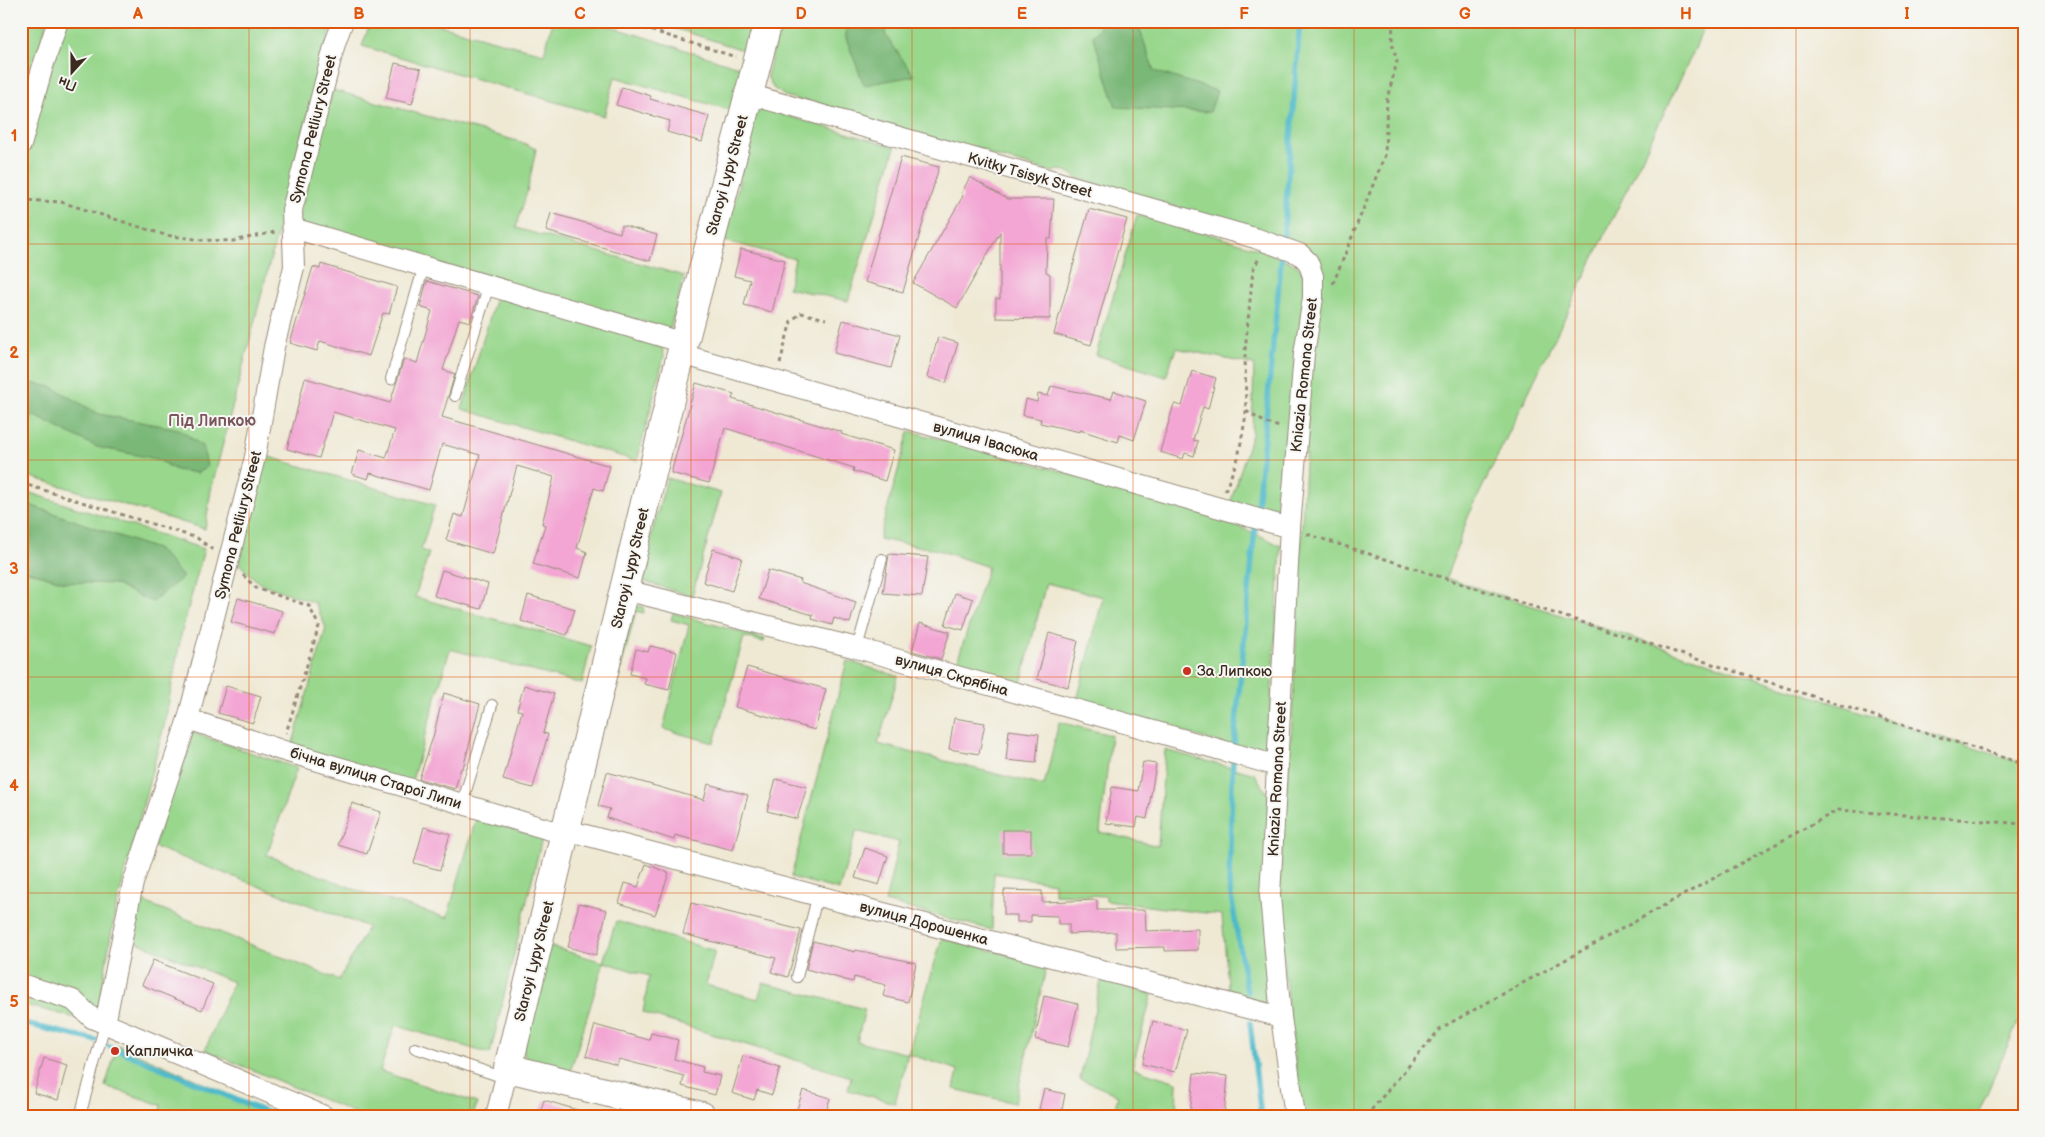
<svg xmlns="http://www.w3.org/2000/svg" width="2045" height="1137" viewBox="0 0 2045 1137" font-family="'Balsamiq Sans',sans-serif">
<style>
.green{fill:#99d78d;stroke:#6a8056}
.forest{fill:#7ab878;stroke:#5a714b}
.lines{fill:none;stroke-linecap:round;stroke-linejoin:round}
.stream{stroke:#4fbaca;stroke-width:5.5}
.building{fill:#f3a5d3}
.lane-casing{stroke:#958a79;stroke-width:12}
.street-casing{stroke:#958a79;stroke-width:22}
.secondary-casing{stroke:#958a79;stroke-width:30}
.path{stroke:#958a79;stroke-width:3;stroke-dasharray:4 4;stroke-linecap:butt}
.lane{stroke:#fff;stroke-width:10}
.street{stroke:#fff;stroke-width:20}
.secondary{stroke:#fff;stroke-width:28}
.grid{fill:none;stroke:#df570d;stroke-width:1;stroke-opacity:0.55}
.poi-dot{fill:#c8321e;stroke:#f6f6f2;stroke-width:2}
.labels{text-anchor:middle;stroke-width:4;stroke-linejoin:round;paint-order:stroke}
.street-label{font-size:15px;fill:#3b2a1e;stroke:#f6f6f2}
.poi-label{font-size:15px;fill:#3b2a1e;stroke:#f6f6f2;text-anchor:start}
.neighbourhood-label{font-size:16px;font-weight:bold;fill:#7b555d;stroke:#f6f6f2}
.neatline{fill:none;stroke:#df570d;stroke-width:2}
.grid-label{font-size:16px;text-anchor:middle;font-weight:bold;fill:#df570d}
</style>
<rect width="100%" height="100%" fill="#f6f6f2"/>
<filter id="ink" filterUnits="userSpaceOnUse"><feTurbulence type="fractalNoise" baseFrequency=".02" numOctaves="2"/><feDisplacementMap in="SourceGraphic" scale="10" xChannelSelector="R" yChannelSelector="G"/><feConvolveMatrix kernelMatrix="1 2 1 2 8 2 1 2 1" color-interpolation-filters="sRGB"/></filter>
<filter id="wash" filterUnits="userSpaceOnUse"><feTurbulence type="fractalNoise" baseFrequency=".0096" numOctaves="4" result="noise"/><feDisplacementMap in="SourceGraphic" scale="20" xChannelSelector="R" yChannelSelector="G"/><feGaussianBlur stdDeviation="1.12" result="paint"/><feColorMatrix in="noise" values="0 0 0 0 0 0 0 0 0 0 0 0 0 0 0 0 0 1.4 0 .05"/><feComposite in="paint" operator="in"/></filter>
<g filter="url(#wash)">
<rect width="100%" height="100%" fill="#efe9d4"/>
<!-- green -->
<g class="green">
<polygon points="21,21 47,21 21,108"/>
<polygon points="67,21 332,21 211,490 205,529 21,474 21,160"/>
<polygon points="371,21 425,21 544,54 553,21 594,21 745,69 733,111 615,77 604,116 362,46"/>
<polygon points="652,21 754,21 746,51"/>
<path d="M781 21H1705L1695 49 1468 517 1446 578 2024 764V1008L1977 1116H1302L1284 970 1279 888 1292 722 1310 365 1323 272 1317 255 1301 243 1077 178C1069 171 1062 168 1052 172L991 155C984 148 973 145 963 147L785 96 773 88 767 76Z"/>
<polygon points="333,90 521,142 536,149 528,188 516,228 684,276 670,329 297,224"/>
<polygon points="760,108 895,147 848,301 788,288 795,259 725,241 756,112"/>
<path d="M1137 215C1168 224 1282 250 1301 269L1305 285 1282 518 1230 504 1252 434 1254 365 1176 348 1166 377 1096 355Z"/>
<polygon points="496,297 655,343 662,348 664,356 637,461 462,409"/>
<path d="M909 431C990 452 1071 473 1150 497 1195 511 1240 524 1281 546L1268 752 1262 755 1077 701 1103 597 1046 583 1020 687 954 671 988 567 938 550 879 539Z"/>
<polygon points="266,456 435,505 421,550 429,553 415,597 591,646 582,684 450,649 411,784 292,746 326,628 315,603 259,583 239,564 240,550"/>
<polygon points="667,478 721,493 692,596 639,580"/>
<polygon points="21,490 204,549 181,635 165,722 115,911 96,1023 21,1004"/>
<polygon points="636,605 643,607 644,613 636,611 605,728 601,726 632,608"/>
<polygon points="673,613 765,639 764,642 744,637 714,743 663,729 689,625 671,620"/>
<polygon points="847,661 898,676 878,744 1044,786 1059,722 1111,735 1100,832 1158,846 1165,750 1255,774 1268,795 1272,998 1269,1004 1229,996 1222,915 1106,901 1106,896 1054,894 1054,883 994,873 992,930 885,902 899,842 856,831 839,890 791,877"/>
<polygon points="190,732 297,768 267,855 362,892 447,918 476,819 542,838 490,1054 395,1025 380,1071 477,1103 473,1116 362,1116 205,1050 233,982 137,942 135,933 137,899 339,980 368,927 154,847"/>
<polygon points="616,921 715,951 706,985 758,999 763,983 865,1009 857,1042 908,1054 942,938 1047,965 1015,1103 954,1089 958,1070 908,1054 895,1103 848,1090 851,1077 643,1013 649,976 604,962 570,1072 530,1060 525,1057 523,1050 549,946 603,962"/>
<polygon points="1101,980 1152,994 1132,1068 1177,1082 1176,1116 1113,1116 1118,1095 1080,1079"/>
<polygon points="118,1045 277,1116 160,1116 161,1105 105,1086"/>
</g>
<!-- forest -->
<g class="forest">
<polygon points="846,21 887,21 885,34 914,76 864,85 846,38"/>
<polygon points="1104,21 1154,21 1139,27 1154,71 1217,91 1210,112 1116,107 1093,36"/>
<polygon points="21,381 52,387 99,414 179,429 203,447 207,467 197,473 176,470 157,459 97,447 35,416 21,424"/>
<polygon points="21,502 159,550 183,577 152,602 114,584 65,582 21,569"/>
</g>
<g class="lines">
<!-- stream -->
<g class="stream">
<polyline points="1283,243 1300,21"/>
<polyline points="1247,992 1229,883 1233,754 1282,253"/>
<polyline points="21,1023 95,1040"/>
<polyline points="1250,1023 1261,1116"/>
<polyline points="109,1046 275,1116"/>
</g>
</g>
<g id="blocks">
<!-- building -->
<g class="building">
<polygon points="395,63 421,69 412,104 386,98"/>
<polygon points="622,87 651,96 650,99 709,116 702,142 667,132 670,121 616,105"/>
<polygon points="901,157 939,167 903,292 865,282"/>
<polygon points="970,177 1007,199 1054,199 1051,239 1047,239 1046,272 1050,274 1050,319 996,318 996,298 1000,299 1000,232 957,308 913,283 963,196 961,194"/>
<polygon points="1089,209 1127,219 1091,345 1054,334"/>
<polygon points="551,213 620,233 622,225 657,235 650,261 546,231"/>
<polygon points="741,249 785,260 772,312 744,305 750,280 734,276"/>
<polygon points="321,264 397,287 389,314 383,313 369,356 320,341 317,351 290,343 313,267 320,269"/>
<polygon points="427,281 478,296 470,322 459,319 443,370 455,374 442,417 610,466 603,491 594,488 577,548 587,552 580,578 533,564 545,525 542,524 554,477 517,466 493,554 446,540 454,514 463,517 480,455 442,444 429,490 370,473 368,479 352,474 359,450 386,458 395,430 333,412 319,458 287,449 305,378 390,403 404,359 417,363 432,311 420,307"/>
<polygon points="843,320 900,335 891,368 834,353"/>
<polygon points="938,337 958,343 946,383 927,377"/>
<polygon points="1192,371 1216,378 1208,409 1203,407 1193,440 1198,441 1194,456 1185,453 1183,459 1160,452 1174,404 1182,406"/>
<polygon points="696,383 734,394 732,399 842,432 841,434 894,450 885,481 853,471 854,468 725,428 709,483 671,473"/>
<polygon points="1051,386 1111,399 1114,391 1146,401 1134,440 1120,435 1118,442 1080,430 1080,432 1040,423 1041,419 1023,415 1026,399 1037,402 1038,394 1048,396"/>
<polygon points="713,549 742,558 732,591 703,582"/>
<polygon points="889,554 928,557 922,596 883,593"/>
<polygon points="442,570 488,584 481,609 434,596"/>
<polygon points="768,570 801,580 800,583 856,602 850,623 834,618 832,625 812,619 813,615 759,599"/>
<polygon points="955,593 973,599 963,630 945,625"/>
<polygon points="528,595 575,609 567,635 521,621"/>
<polygon points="238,598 282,611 275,634 231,622"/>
<polygon points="920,623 950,632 941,659 912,651"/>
<polygon points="1049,633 1078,641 1068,687 1037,679"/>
<polygon points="650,646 677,652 669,690 644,684 646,678 630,674 636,649 648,652"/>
<polygon points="747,667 826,689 815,730 735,707"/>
<polygon points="524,685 554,694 543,733 548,734 533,788 503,780 522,711 517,710"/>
<polygon points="226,686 261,696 253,723 218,713"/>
<polygon points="444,693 480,704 463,768 461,768 455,789 419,779 433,737"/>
<polygon points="954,718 985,723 979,754 949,749"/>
<polygon points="1009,730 1039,734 1036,763 1006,760"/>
<polygon points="1143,762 1156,764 1147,819 1138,817 1136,827 1106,823 1112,787 1138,791"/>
<polygon points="607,772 704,800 708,784 748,795 733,850 675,835 674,840 607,818 610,809 598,806"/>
<polygon points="776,779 807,787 797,819 767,811"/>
<polygon points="352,803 381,812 367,854 338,845"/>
<polygon points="424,827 450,834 440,870 414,863"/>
<rect x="1003" y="830" width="28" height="23"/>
<polygon points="865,848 888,856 879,885 855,878"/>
<polygon points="646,864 669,873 655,915 619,903 625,883 638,887"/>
<polygon points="1004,890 1042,891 1042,902 1097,900 1097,910 1145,910 1146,931 1198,929 1198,950 1165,951 1165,947 1116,948 1116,932 1069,934 1069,924 1058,924 1058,916 1031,915 1031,922 1017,922 1017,915 1004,915"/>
<polygon points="579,903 607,910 596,955 568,947"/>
<polygon points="691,903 801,930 788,977 771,972 776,958 683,934"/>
<polygon points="813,941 855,952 856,950 916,963 908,1002 883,996 886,985 854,977 853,982 806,969"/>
<polygon points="153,960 213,984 202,1010 142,985"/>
<polygon points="1044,996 1078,1004 1068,1047 1035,1039"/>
<polygon points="1153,1021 1187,1030 1175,1072 1142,1064"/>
<polygon points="595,1025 649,1040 651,1033 678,1040 674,1059 703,1067 702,1072 720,1076 715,1095 682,1086 684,1076 619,1059 617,1065 586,1056"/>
<polygon points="743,1056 780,1068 772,1095 757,1090 754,1100 732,1093"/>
<polygon points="44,1058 67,1065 58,1100 34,1093"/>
<polygon points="1194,1073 1228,1076 1224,1116 1190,1116"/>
<polygon points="1044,1089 1065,1094 1061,1115 1039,1109"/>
<polygon points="803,1090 830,1098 825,1116 806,1116 796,1113"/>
<polygon points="544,1100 584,1112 584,1116 539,1116"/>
</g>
</g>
</g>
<g filter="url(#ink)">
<use href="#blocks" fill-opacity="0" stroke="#958a79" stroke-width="1"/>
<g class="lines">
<!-- lane casing -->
<g class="lane-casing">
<g id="lane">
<polyline points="391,379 424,266"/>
<polyline points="455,396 489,285"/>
<polyline points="857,648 882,559"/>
<polyline points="462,804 492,705"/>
<polyline points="797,977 818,894"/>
<polyline points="415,1048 505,1078"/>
<polyline points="80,1116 105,1024"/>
</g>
</g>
<!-- street casing -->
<g class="street-casing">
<g id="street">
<polyline points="748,94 1255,238 1300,254 1308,262 1313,276 1313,298 1304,354 1290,528 1270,896 1281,1017 1295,1116"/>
<polyline points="21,145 42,69 58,21"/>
<polyline points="293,228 684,343"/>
<polyline points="681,354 1290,528"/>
<polyline points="625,590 857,648 1278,766"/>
<polyline points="188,719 281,750 550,830 566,830 1281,1017"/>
<polyline points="21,984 73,1000 92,1018 324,1116"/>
<polyline points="105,1024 133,883 188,719 255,457 274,347 294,267 292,210 335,43 343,21"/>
<polyline points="496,1116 508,1068"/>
</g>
</g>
<!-- secondary casing -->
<g class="secondary-casing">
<polyline id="secondary" points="702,1116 508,1068 681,354 768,21"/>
</g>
<!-- path -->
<g class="path">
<polyline points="621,21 736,57"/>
<polyline points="21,200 61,202 165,235 202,240 233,241 275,232"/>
<polyline points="1333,284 1385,155 1387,99 1397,62 1392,42 1393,21"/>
<polyline points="780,363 791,321 801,313 826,319"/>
<polyline points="1246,411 1266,423 1280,427"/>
<polyline points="21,483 197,538 213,550"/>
<polyline points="1225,491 1238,458 1246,415 1245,351 1253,270 1259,258"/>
<polyline points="1307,534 2024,764"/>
<polyline points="243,575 256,588 309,606 319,626 286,733"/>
<polyline points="1366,1116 1441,1028 1838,810 2024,824"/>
</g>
<!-- lane -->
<use href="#lane" class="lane"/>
<!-- street -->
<use href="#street" class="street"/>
<!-- secondary -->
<use href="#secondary" class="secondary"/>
</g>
</g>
<!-- grid -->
<path class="grid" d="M249 21V1116M470 21V1116M691 21V1116M912 21V1116M1133 21V1116M1354 21V1116M1575 21V1116M1796 21V1116M21 244H2024M21 460H2024M21 677H2024M21 893H2024"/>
<!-- markers -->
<g class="poi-dot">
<circle cx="1187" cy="671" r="5"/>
<circle cx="115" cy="1051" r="5"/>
</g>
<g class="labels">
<!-- street labels -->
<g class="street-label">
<text transform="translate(313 129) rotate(-76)" y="5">Symona Petliury Street</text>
<text transform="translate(727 175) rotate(-75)" y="5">Staroyi Lypy Street</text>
<text transform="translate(1030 175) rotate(16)" y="5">Kvitky Tsisyk Street</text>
<text transform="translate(1304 375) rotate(-84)" y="5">Kniazia Romana Street</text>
<text transform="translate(986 441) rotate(16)" y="5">вулиця Івасюка</text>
<text transform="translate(238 525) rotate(-76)" y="5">Symona Petliury Street</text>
<text transform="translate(630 568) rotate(-77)" y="5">Staroyi Lypy Street</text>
<text transform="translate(952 675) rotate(16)" y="5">вулиця Скрябіна</text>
<text transform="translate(376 778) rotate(17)" y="5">бічна вулиця Старої Липи</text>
<text transform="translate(1277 779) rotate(-87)" y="5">Kniazia Romana Street</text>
<text transform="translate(924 923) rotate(15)" y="5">вулиця Дорошенка</text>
<text transform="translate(534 961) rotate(-76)" y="5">Staroyi Lypy Street</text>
</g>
<!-- poi labels -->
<g class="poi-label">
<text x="1197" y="676">За Липкою</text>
<text x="125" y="1056">Капличка</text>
</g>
<!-- neighbourhood labels -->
<g class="neighbourhood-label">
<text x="212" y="426">Під Липкою</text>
</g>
</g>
<!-- margin -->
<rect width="2045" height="1137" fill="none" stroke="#f6f6f2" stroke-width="55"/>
<!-- north arrow -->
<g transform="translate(72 72) rotate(201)" stroke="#f6f6f2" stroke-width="4" paint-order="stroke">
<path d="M0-4L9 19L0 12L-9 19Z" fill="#3b2a1e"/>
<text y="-8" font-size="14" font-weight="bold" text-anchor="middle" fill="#3b2a1e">Пн</text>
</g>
<rect x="28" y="28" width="1990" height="1082" class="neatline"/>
<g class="grid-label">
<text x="138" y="19">A</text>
<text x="359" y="19">B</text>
<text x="580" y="19">C</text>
<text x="801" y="19">D</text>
<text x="1022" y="19">E</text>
<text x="1244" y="19">F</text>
<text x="1465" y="19">G</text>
<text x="1686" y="19">H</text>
<text x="1907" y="19">I</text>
<text x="14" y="141">1</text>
<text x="14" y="358">2</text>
<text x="14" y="574">3</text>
<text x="14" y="791">4</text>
<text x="14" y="1007">5</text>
</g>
</svg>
